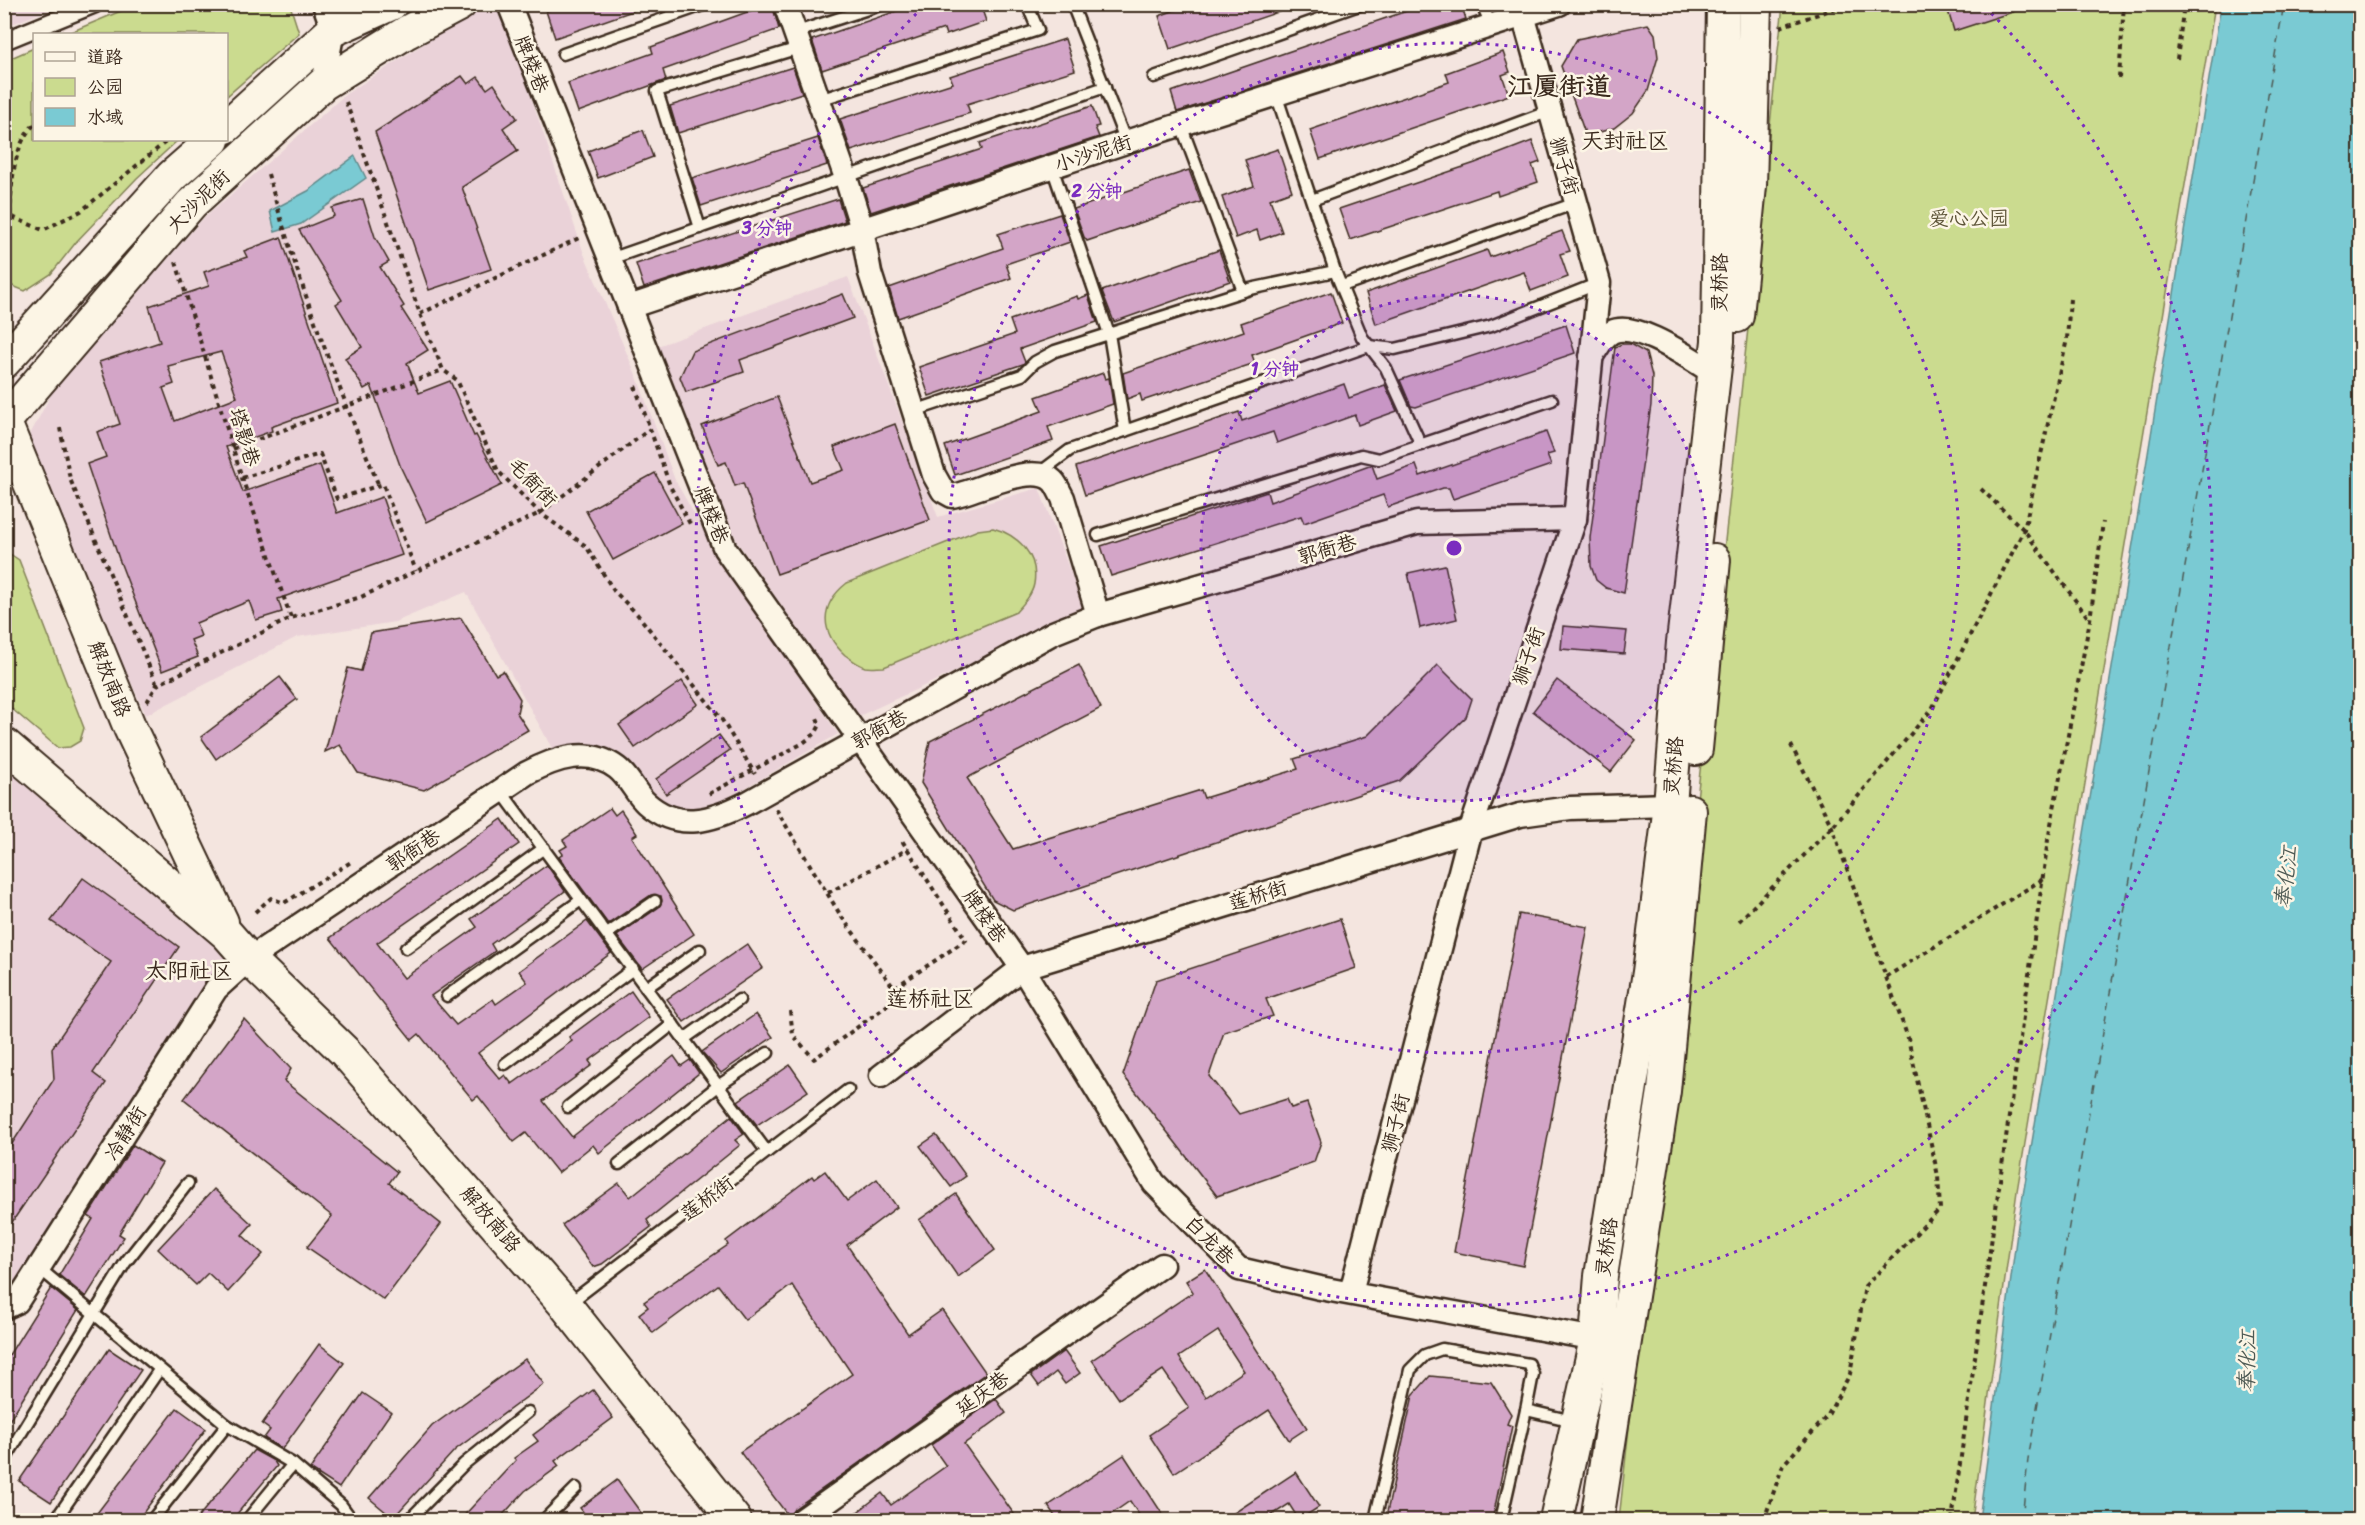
<svg xmlns="http://www.w3.org/2000/svg" width="2365" height="1525" viewBox="0 0 2365 1525" font-family="Sriracha,'LXGW WenKai TC',sans-serif">
<style>
.built{fill:#ead2d8}
.green{fill:#cbdb8f;stroke:#838256;stroke-width:1.5}
.water{fill:#7acad3;stroke:#618a8b;stroke-width:1.5}
.lines{fill:none;stroke-linecap:round;stroke-linejoin:round}
.ferry{stroke:#4e5a54;stroke-width:1.5;stroke-dasharray:8 6;stroke-linecap:butt}
.building{fill:#d3a5c7;stroke:#3b2a1e;stroke-width:1.5;fill-rule:evenodd}
.service-casing{stroke:#3b2a1e;stroke-width:15}
.pedestrian-casing{stroke:#3b2a1e;stroke-width:21}
.minor-casing{stroke:#3b2a1e;stroke-width:27}
.secondary-casing{stroke:#3b2a1e;stroke-width:36}
.path{stroke:#3b2a1e;stroke-width:4;stroke-dasharray:4.5 4.5;stroke-linecap:butt}
.service{stroke:#fcf5e5;stroke-width:10}
.pedestrian{stroke:#fcf5e5;stroke-width:16}
.minor{stroke:#fcf5e5;stroke-width:22}
.secondary{stroke:#fcf5e5;stroke-width:32}
.ring{fill:none;stroke:#7b2cbf;stroke-width:3;stroke-dasharray:3 6}
.labels{text-anchor:middle;stroke-width:5;stroke-linejoin:round;paint-order:stroke}
.street-label{font-size:20px;fill:#3b2a1e;stroke:#fcf5e5}
.park-label{font-size:20px;fill:#5f563a;stroke:#fcf5e5}
.water-label{font-size:21px;font-style:italic;fill:#4e5a54;stroke:#fcf5e5}
.quarter-label{font-size:22px;fill:#3b2a1e;stroke:#fcf5e5}
.district-label{font-size:26px;font-weight:bold;fill:#3b2a1e;stroke:#fcf5e5}
.centre{fill:#7b2cbf;stroke:#fcf5e5;stroke-width:3}
.ring-label{font-size:18px;text-anchor:middle;font-weight:bold;fill:#7b2cbf;stroke:#fcf5e5;stroke-width:5;stroke-linejoin:round;paint-order:stroke}
</style>
<rect width="100%" height="100%" fill="#f4e5df"/>
<filter id="ink" filterUnits="userSpaceOnUse"><feTurbulence type="fractalNoise" baseFrequency=".0167" numOctaves="2"/><feDisplacementMap in="SourceGraphic" scale="12" xChannelSelector="R" yChannelSelector="G"/><feConvolveMatrix kernelMatrix="1 2 1 2 8 2 1 2 1" color-interpolation-filters="sRGB"/></filter>
<g filter="url(#ink)">
<!-- built -->
<g class="built">
<polygon points="5,4 60,4 60,5 5,27"/>
<polygon points="484,5 500,5 584,254 637,377 675,480 720,560 838,734 709,809 657,805 598,748 568,746 553,750 466,592 395,622 297,637 146,715 24,446 54,389 201,221 346,94"/>
<polygon points="848,277 938,517 1039,488 1085,611 859,716 738,543 655,347"/>
<polygon points="4,768 233,960 4,1301"/>
</g>
<!-- green -->
<g class="green">
<polygon points="135,5 290,5 299,33 227,96 226,34 66,34"/>
<polygon points="1783,5 2215,5 2017,1191 1972,1520 1619,1520"/>
<polygon points="34,48 34,140 178,140 137,178 77,241 51,274 25,291 5,283 4,61"/>
<path d="M993 528C1018 535 1039 555 1034 584 1032 595 1023 604 1016 612L884 667C878 667 871 668 865 667 858 665 851 659 845 655 820 632 819 605 847 583L978 530Z"/>
<polygon points="4,550 19,560 84,728 80,741 70,747 58,748 5,703"/>
</g>
<!-- water -->
<g class="water">
<polygon points="2221,5 2360,5 2360,1520 1979,1520 2018,1225 2145,472"/>
<polygon points="355,156 366,178 301,224 275,232 270,211 308,191"/>
</g>
<g class="lines">
<!-- ferry -->
<polyline class="ferry" points="2022,1520 2028,1459 2284,4"/>
</g>
<!-- building -->
<g class="building">
<polygon points="565,4 644,4 644,7 555,38 546,11"/>
<polygon points="769,4 772,4 779,29 663,70 666,80 578,112 568,83 653,53 651,47"/>
<polygon points="917,4 980,4 986,21 946,35 944,29 822,70 812,40"/>
<polygon points="1191,4 1292,4 1293,7 1170,49 1159,16"/>
<polygon points="1427,4 1461,4 1466,19 1177,112 1171,92"/>
<polygon points="1946,4 2025,4 2025,8 1954,31"/>
<polygon points="1648,24 1655,34 1658,57 1648,91 1633,113 1614,128 1586,136 1561,66 1577,39"/>
<polygon points="1065,39 1075,70 967,104 970,113 851,151 840,119 953,83 950,76"/>
<polygon points="1503,52 1510,72 1502,75 1509,95 1320,159 1310,130 1449,82 1446,73"/>
<polygon points="793,67 802,93 678,133 670,106"/>
<polygon points="462,76 468,84 478,77 487,89 494,84 517,118 503,128 518,151 462,187 491,269 429,290 375,132"/>
<polygon points="1092,106 1099,126 1095,127 1099,137 871,212 863,188 982,149 980,143"/>
<polygon points="643,130 653,157 598,178 588,151"/>
<polygon points="818,138 827,165 701,206 692,178"/>
<polygon points="1532,141 1540,162 1532,165 1538,182 1498,196 1497,191 1350,240 1339,209 1475,163"/>
<polygon points="1278,149 1292,191 1270,199 1282,232 1260,240 1257,230 1236,238 1222,197 1254,186 1245,160"/>
<polygon points="1189,170 1201,202 1087,241 1084,237 1074,209"/>
<polygon points="363,199 375,237 389,262 380,267 404,306 401,308 428,350 407,363 419,393 450,381 474,436 476,435 502,485 427,522 401,468 371,385 364,389 345,358 362,347 336,304 342,300 299,230 334,216 332,208"/>
<polygon points="838,199 845,221 644,288 636,264"/>
<polygon points="1060,214 1070,242 1006,264 1011,278 898,318 889,288 1003,248 998,234"/>
<polygon points="1562,231 1570,251 1560,254 1568,277 1531,291 1524,272 1376,324 1366,293 1487,250 1490,257"/>
<path d="M281 237 337 403 271 427 272 431 226 447 243 492 320 465 337 513 382 497 402 555 278 599 282 612 256 620 249 601 196 623 201 636 191 640 198 657 162 671 119 559 87 464 106 457 97 432 120 424 99 362 160 342 149 306 209 286 204 272 247 257 244 251ZM221 352 237 397 175 421 163 388 174 384 168 366Z"/>
<polygon points="1219,250 1230,281 1114,322 1102,291"/>
<polygon points="1331,292 1342,323 1252,355 1255,363 1142,401 1140,394 1127,399 1123,373 1244,331 1241,323"/>
<polygon points="843,294 853,318 740,360 744,372 686,392 680,377 692,351"/>
<polygon points="1088,295 1097,322 1020,349 1025,362 1023,364 929,396 919,367 1015,334 1010,320 1077,296 1078,299"/>
<polygon points="1566,325 1575,353 1416,407 1411,406 1400,380"/>
<polygon points="1622,344 1630,344 1646,353 1652,376 1651,405 1624,593 1606,588 1596,580 1591,566 1590,538 1615,347"/>
<polygon points="1103,373 1105,379 1109,378 1113,404 1048,427 1053,441 955,475 945,446 1042,411 1036,397"/>
<polygon points="1344,384 1349,398 1385,385 1397,411 1358,425 1355,415 1277,443 1273,432 1085,495 1076,467 1239,412 1242,421"/>
<polygon points="777,397 810,482 844,470 834,447 895,424 930,520 777,574 743,483 735,486 726,462 718,465 702,426"/>
<polygon points="1546,432 1554,453 1547,455 1551,465 1453,499 1449,488 1443,488 1388,507 1383,495 1304,523 1301,516 1111,576 1101,546 1267,492 1270,502 1372,465 1377,479 1416,465 1420,476"/>
<polygon points="655,473 682,523 613,560 586,511"/>
<polygon points="1445,565 1457,619 1420,628 1408,573"/>
<polygon points="461,618 496,675 503,671 520,699 517,713 528,730 424,790 358,773 340,745 325,752 348,668 361,671 371,633"/>
<polygon points="1563,626 1627,631 1624,654 1561,649"/>
<polygon points="1079,665 1101,708 967,778 1013,849 1201,790 1204,798 1298,769 1294,759 1367,736 1438,665 1472,699 1466,717 1399,781 1013,910 993,900 921,783 930,741"/>
<polygon points="280,677 297,699 216,759 201,737"/>
<polygon points="1557,680 1636,740 1611,772 1533,711"/>
<polygon points="682,681 698,704 635,748 619,725"/>
<polygon points="719,735 730,750 666,794 656,779"/>
<polygon points="610,808 615,815 621,810 637,834 632,837 694,934 642,969 617,936 659,907 662,901 661,896 651,895 608,924 559,857 563,854 560,850 567,846 563,840"/>
<polygon points="502,819 519,844 377,943 404,978 477,927 471,919 547,865 565,891 491,944 495,951 431,996 456,1025 493,999 496,1004 527,982 519,971 587,921 611,953 478,1053 500,1079 505,1075 512,1084 572,1041 569,1037 631,991 649,1017 589,1061 592,1065 543,1101 572,1137 674,1056 681,1066 690,1060 699,1073 599,1153 593,1145 558,1173 526,1133 514,1142 478,1096 473,1100 419,1034 412,1040 330,938"/>
<polygon points="83,878 179,947 93,1073 106,1083 4,1234 4,1156 54,1079 52,1048 111,962 51,921"/>
<polygon points="1519,914 1588,927 1523,1266 1454,1252"/>
<polygon points="1340,919 1356,968 1266,999 1273,1016 1224,1032 1209,1076 1239,1114 1287,1099 1291,1108 1307,1103 1321,1142 1314,1162 1217,1196 1123,1075 1156,980"/>
<polygon points="747,944 763,968 684,1022 667,999"/>
<polygon points="756,1014 773,1037 721,1073 702,1052"/>
<polygon points="244,1019 291,1069 284,1081 397,1172 389,1183 441,1224 384,1300 307,1247 332,1216 184,1099"/>
<polygon points="790,1065 808,1091 757,1125 738,1101"/>
<polygon points="731,1116 744,1134 735,1140 740,1145 647,1220 651,1227 602,1264 593,1267 562,1225 619,1183 630,1197"/>
<polygon points="936,1135 966,1176 951,1187 920,1146"/>
<polygon points="133,1145 162,1163 119,1234 124,1237 86,1297 59,1275 93,1219 88,1216"/>
<polygon points="825,1171 847,1201 877,1179 897,1207 847,1245 908,1334 942,1310 986,1373 794,1509 789,1517 740,1452 852,1374 792,1285 745,1320 718,1285 653,1333 639,1314 648,1307 644,1302 728,1245 726,1241 812,1176 814,1179"/>
<polygon points="214,1189 252,1224 242,1235 263,1254 228,1292 208,1273 196,1285 158,1249"/>
<polygon points="956,1194 995,1250 958,1277 919,1220"/>
<path d="M1205 1269 1307 1428 1289 1440 1269 1410 1174 1473 1149 1435 1189 1408 1163 1370 1119 1399 1092 1360 1193 1292 1186 1281ZM1218 1331 1244 1371 1206 1397 1179 1357Z"/>
<polygon points="51,1288 78,1310 4,1429 4,1363"/>
<polygon points="319,1344 344,1363 282,1449 264,1438 270,1430 262,1424"/>
<polygon points="109,1349 141,1370 51,1502 19,1481"/>
<polygon points="1064,1351 1080,1373 1065,1384 1056,1372 1039,1386 1031,1375"/>
<polygon points="525,1359 544,1384 455,1450 393,1518 369,1498 432,1426"/>
<polygon points="1430,1376 1491,1382 1511,1414 1507,1424 1512,1426 1492,1521 1385,1521 1413,1395"/>
<polygon points="593,1390 613,1418 555,1461 559,1466 525,1491 497,1521 459,1521 516,1460 514,1458 538,1441 533,1435"/>
<polygon points="363,1393 391,1412 339,1488 310,1469"/>
<polygon points="996,1399 1006,1413 964,1444 1019,1521 846,1521 882,1493 891,1505 946,1466 931,1445"/>
<polygon points="177,1408 206,1429 137,1521 91,1521"/>
<polygon points="254,1450 274,1461 277,1466 231,1521 195,1521"/>
<polygon points="1124,1455 1167,1521 1143,1521 1130,1501 1101,1521 1058,1521 1048,1506"/>
<polygon points="1296,1472 1319,1507 1299,1520 1289,1504 1263,1521 1222,1521"/>
<polygon points="617,1480 647,1521 590,1521 580,1508"/>
</g>
<g class="lines">
<!-- service casing -->
<g class="service-casing">
<g id="service">
<polyline points="1072,4 1126,142"/>
<polyline points="1482,4 1491,25"/>
<polyline points="794,33 883,4"/>
<polyline points="563,54 706,4"/>
<polyline points="1154,77 1362,4"/>
<polyline points="1276,94 1335,271 1362,337 1386,368 1421,445"/>
<polyline points="819,100 1038,30 1027,4"/>
<polyline points="1181,125 1243,291"/>
<polyline points="1052,167 1109,334 1125,431"/>
<polyline points="1312,200 1550,111"/>
<polyline points="700,228 657,91 799,48"/>
<polyline points="610,259 1105,87"/>
<polyline points="1342,286 1576,203"/>
<polyline points="914,411 1022,375 1035,362 1055,351 1250,289 1335,271"/>
<polyline points="1038,474 1070,450 1369,346 1395,349 1491,326 1599,283"/>
<polyline points="1098,535 1361,455 1379,459 1393,454 1552,400"/>
<polyline points="501,791 767,1152"/>
<polyline points="607,934 655,901"/>
<polyline points="406,948 544,848"/>
<polyline points="646,988 700,950"/>
<polyline points="447,996 581,900"/>
<polyline points="684,1039 739,1000"/>
<polyline points="505,1064 633,969"/>
<polyline points="568,1107 673,1024"/>
<polyline points="619,1164 718,1086 768,1053"/>
<polyline points="39,1268 227,1425 293,1464 341,1505 352,1520"/>
<polyline points="567,1305 848,1090"/>
<polyline points="4,1461 125,1263 188,1183"/>
<polyline points="58,1516 159,1370"/>
<polyline points="152,1520 227,1425"/>
<polyline points="247,1520 293,1464"/>
<polyline points="409,1520 464,1464 528,1412"/>
<polyline points="544,1520 576,1488"/>
<polyline points="1375,1520 1410,1370 1425,1355 1442,1349 1529,1364 1533,1374 1526,1410 1577,1422"/>
<polyline points="1501,1520 1526,1410"/>
</g>
</g>
<!-- pedestrian casing -->
<g class="pedestrian-casing">
<polyline id="pedestrian" points="4,41 95,4"/>
</g>
<!-- minor casing -->
<g class="minor-casing">
<g id="minor">
<polyline points="509,4 725,549 1022,968 1154,1183 1239,1269 1320,1288 1596,1339"/>
<path d="M785 4 846 178 862 229 870 273 934 475 943 491 952 496C977 492 1032 461 1053 481 1057 485 1060 493 1063 498L1098 615"/>
<polyline points="323,84 333,30 324,4"/>
<polyline points="629,307 1126,142 1559,4"/>
<path d="M1591 357C1597 349 1602 337 1612 332 1636 320 1692 360 1714 373"/>
<polyline points="881,1076 1022,968 1520,815 1570,808 1670,805"/>
<polyline points="1351,1292 1471,829 1575,519 1599,283 1523,15"/>
<path d="M4 1308 17 1302 216 989 249 959 527 773C554 759 588 746 617 768 629 777 635 793 646 803 678 832 714 820 747 803L1053 633 1098 615 1417 523 1575 519"/>
<polyline points="802,1520 1162,1265"/>
</g>
</g>
<!-- secondary casing -->
<g class="secondary-casing">
<g id="secondary">
<polyline points="226,127 333,30 391,4"/>
<polyline points="1737,316 1750,186 1755,4"/>
<polyline points="4,362 172,176 213,140"/>
<polyline points="4,420 130,728 222,922"/>
<polyline points="4,422 191,204 323,84 407,32 460,4"/>
<polyline points="4,744 227,934 249,959 345,1052 566,1306 735,1520"/>
<polyline points="1696,749 1714,560"/>
<polyline points="1556,1520 1596,1339 1601,1276 1649,972 1670,805 1683,642 1718,341 1723,4"/>
<polyline points="1597,1520 1664,1091 1690,811"/>
</g>
</g>
<!-- path -->
<g class="path">
<polyline points="1780,27 1848,4"/>
<polyline points="2177,59 2184,4"/>
<polyline points="2119,78 2124,4"/>
<polyline points="346,102 420,314 443,370 457,380 498,471 540,513 586,546 614,591 637,614 722,720 755,774"/>
<path d="M34 125C13 144 11 188 10 216L43 230 81 211 168 140"/>
<path d="M268 174C297 280 337 384 379 486"/>
<polyline points="176,262 242,478 291,618"/>
<polyline points="420,314 579,238"/>
<polyline points="635,386 670,486 690,524"/>
<polyline points="60,428 70,479 157,685"/>
<polyline points="233,449 443,370"/>
<polyline points="242,478 320,454 337,499 383,484 416,571"/>
<polyline points="1981,489 2024,530 2089,619"/>
<polyline points="147,702 157,685 291,618 361,597 540,513 650,429"/>
<polyline points="709,794 803,743 815,734 820,725 817,718"/>
<polyline points="776,809 841,916 894,988 966,940 901,839"/>
<polyline points="828,893 908,849"/>
<polyline points="255,912 271,898 284,903 351,862"/>
<polyline points="1739,921 1832,827 1932,709 2024,530 2067,339 2070,299"/>
<polyline points="1886,977 2043,879"/>
<polyline points="790,1011 793,1035 814,1059 900,996 894,988"/>
<polyline points="1764,1520 1783,1465 1828,1415 1850,1374 1865,1286 1940,1209 1938,1176 1908,1038 1832,827 1791,745"/>
<polyline points="1952,1520 2048,840 2090,620 2103,522"/>
</g>
<!-- service -->
<use href="#service" class="service"/>
<!-- pedestrian -->
<use href="#pedestrian" class="pedestrian"/>
<!-- minor -->
<use href="#minor" class="minor"/>
<!-- secondary -->
<use href="#secondary" class="secondary"/>
</g>
</g>
<!-- distance rings -->
<circle cx="1454" cy="548" r="253" fill="#7b2cbf" fill-opacity=".12"/>
<g class="ring">
<circle cx="1454" cy="548" r="253"/>
<circle cx="1454" cy="548" r="505"/>
<path d="M1985 7A758 758 0 1 1 923 7"/>
</g>
<g class="labels">
<!-- street labels -->
<g class="street-label">
<text transform="translate(532 64) rotate(68)" y="7">牌楼巷</text>
<text transform="translate(1093 153) rotate(-18)" y="7">小沙泥街</text>
<text transform="translate(1565 166) rotate(74)" y="7">狮子街</text>
<text transform="translate(198 201) rotate(-45)" y="7">大沙泥街</text>
<text transform="translate(1719 283) rotate(-89)" y="7">灵桥路</text>
<text transform="translate(245 437) rotate(73)" y="7">塔影巷</text>
<text transform="translate(533 482) rotate(46)" y="7">毛衙街</text>
<text transform="translate(712 515) rotate(68)" y="7">牌楼巷</text>
<text transform="translate(1327 549) rotate(-16)" y="7">郭衙巷</text>
<text transform="translate(1528 656) rotate(-71)" y="7">狮子街</text>
<text transform="translate(110 679) rotate(68)" y="7">解放南路</text>
<text transform="translate(879 729) rotate(-29)" y="7">郭衙巷</text>
<text transform="translate(1673 766) rotate(-85)" y="7">灵桥路</text>
<text transform="translate(413 850) rotate(-34)" y="7">郭衙巷</text>
<text transform="translate(1258 895) rotate(-17)" y="7">莲桥街</text>
<text transform="translate(985 916) rotate(55)" y="7">牌楼巷</text>
<text transform="translate(1395 1123) rotate(-76)" y="7">狮子街</text>
<text transform="translate(125 1133) rotate(-58)" y="7">冷静街</text>
<text transform="translate(707 1198) rotate(-37)" y="7">莲桥街</text>
<text transform="translate(491 1219) rotate(49)" y="7">解放南路</text>
<text transform="translate(1210 1240) rotate(45)" y="7">白龙巷</text>
<text transform="translate(1606 1247) rotate(-82)" y="7">灵桥路</text>
<text transform="translate(982 1393) rotate(-36)" y="7">延庆巷</text>
</g>
<!-- park labels -->
<g class="park-label">
<text x="1969" y="225">爱心公园</text>
</g>
<!-- water labels -->
<g class="water-label">
<text transform="translate(2286 877) rotate(-83)" y="7">奉化江</text>
<text transform="translate(2247 1361) rotate(-88)" y="7">奉化江</text>
</g>
<!-- quarter labels -->
<g class="quarter-label">
<text x="1625" y="148">天封社区</text>
<text x="189" y="978">太阳社区</text>
<text x="930" y="1006">莲桥社区</text>
</g>
<!-- district labels -->
<g class="district-label">
<text x="1559" y="95">江厦街道</text>
</g>
</g>
<circle cx="1454" cy="548" r="9" class="centre"/>
<g class="ring-label">
<text x="1097" y="197">2 分钟</text>
<text x="767" y="234">3 分钟</text>
<text x="1275" y="375">1 分钟</text>
</g>
<!-- margin -->
<rect width="2365" height="1525" fill="none" stroke="#fcf5e5" stroke-width="24"/>
<rect x="12" y="12" width="2341" height="1501" fill="none" stroke="#3b2a1e" stroke-width="2" filter="url(#ink)"/>
<!-- legend -->
<rect x="33" y="33" width="195" height="108" fill="#fcf5e5" stroke="#afa495" stroke-width="1.5"/>
<rect x="45" y="52" width="30" height="9" fill="#fcf5e5" stroke="#afa495" stroke-width="1.5"/>
<text x="87" y="63" font-size="18" fill="#3b2a1e">道路</text>
<rect x="45" y="78" width="30" height="18" fill="#cbdb8f" stroke="#afa495" stroke-width="1.5"/>
<text x="87" y="93" font-size="18" fill="#3b2a1e">公园</text>
<rect x="45" y="108" width="30" height="18" fill="#7acad3" stroke="#afa495" stroke-width="1.5"/>
<text x="87" y="123" font-size="18" fill="#3b2a1e">水域</text>
</svg>
